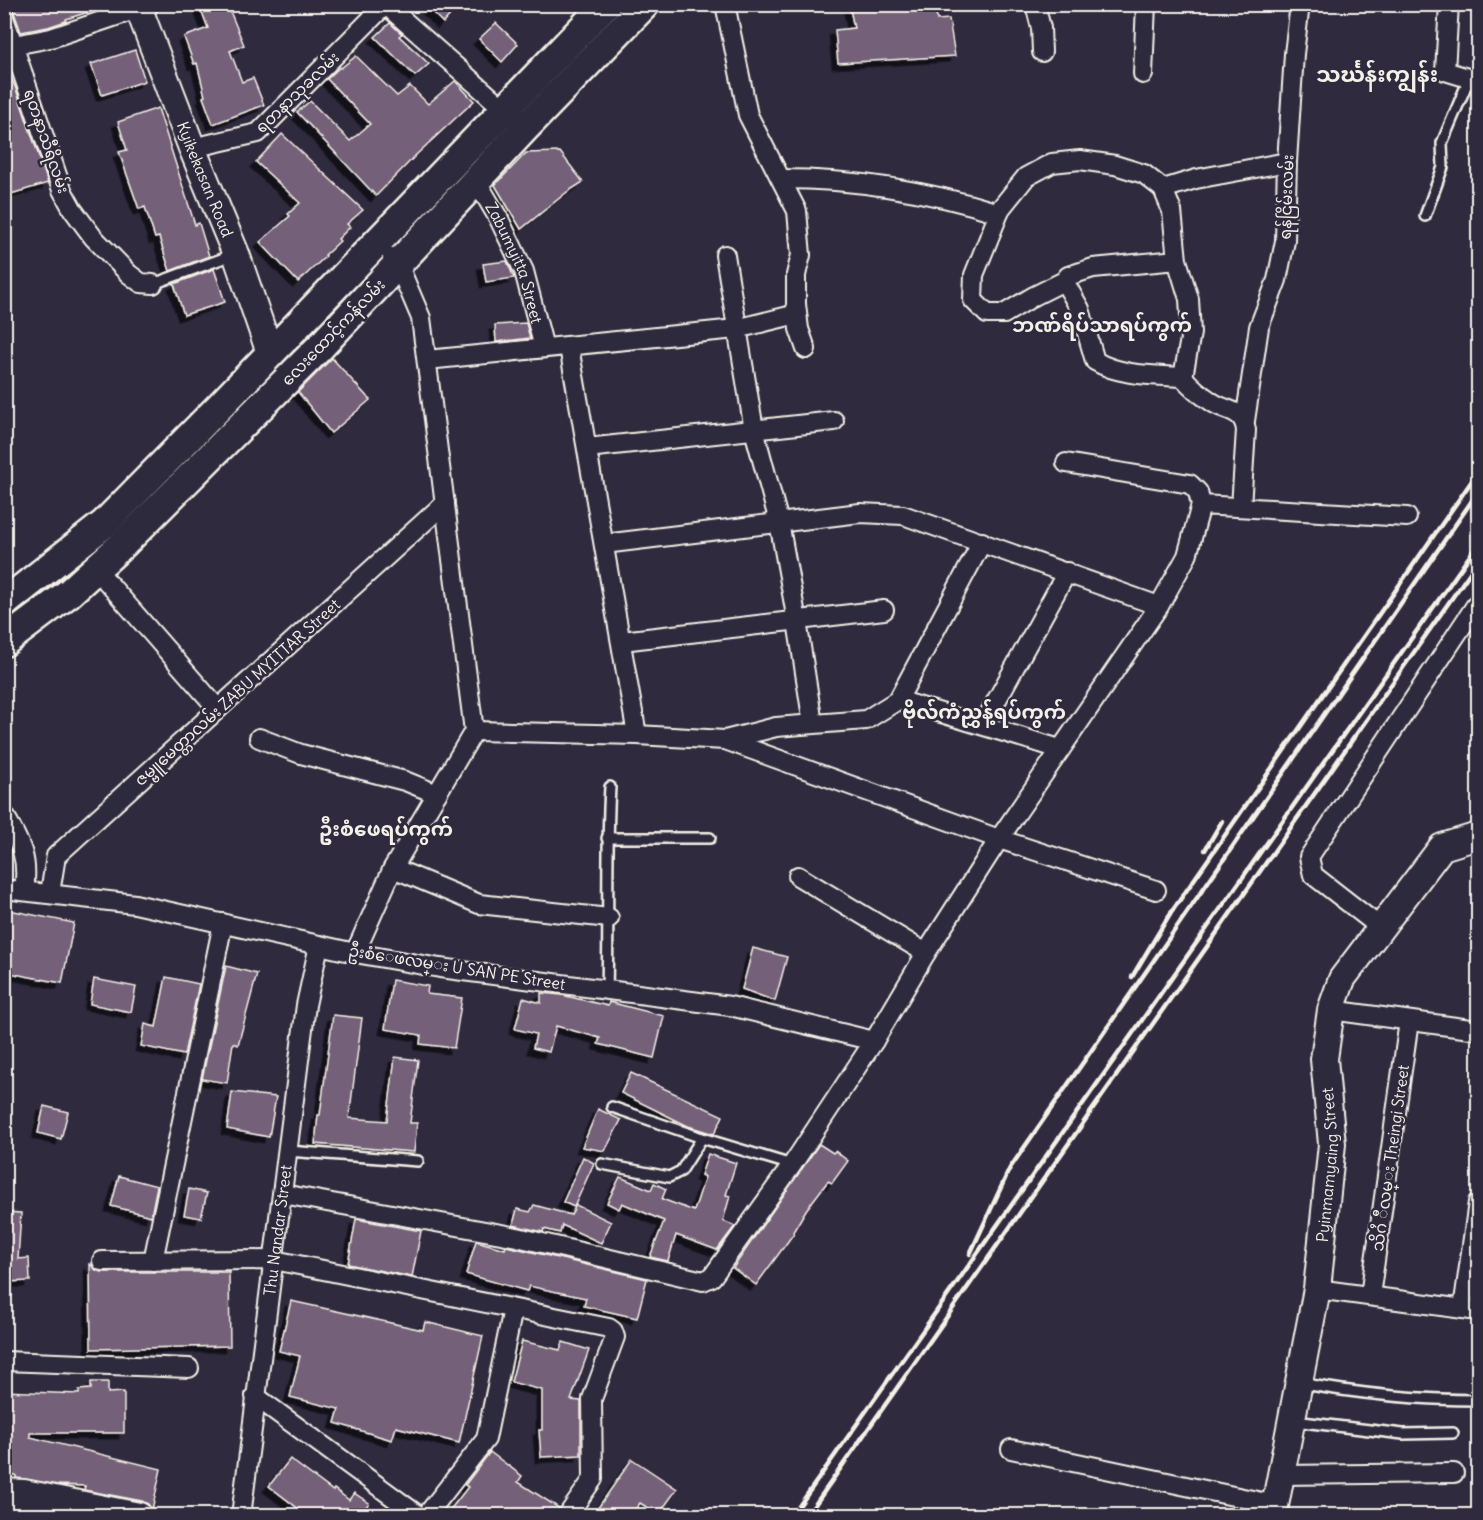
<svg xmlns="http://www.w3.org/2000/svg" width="1483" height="1520" viewBox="0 0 1483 1520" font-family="Delius,'Noto Sans Myanmar',sans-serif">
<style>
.building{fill:#756179;stroke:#f4f1e8;stroke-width:1.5;filter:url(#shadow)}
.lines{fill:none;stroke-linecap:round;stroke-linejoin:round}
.lane-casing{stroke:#f4f1e8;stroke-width:14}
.street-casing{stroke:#f4f1e8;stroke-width:22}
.secondary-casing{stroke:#f4f1e8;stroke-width:30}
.primary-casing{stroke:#f4f1e8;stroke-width:33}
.lane{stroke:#2f2a3d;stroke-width:9}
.street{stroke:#2f2a3d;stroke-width:18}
.secondary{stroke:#2f2a3d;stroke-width:26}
.primary{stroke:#2f2a3d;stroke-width:28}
.rail{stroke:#f4f1e8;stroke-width:4.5}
.labels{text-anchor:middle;stroke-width:5;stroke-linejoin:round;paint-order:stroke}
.street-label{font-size:16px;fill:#f4f1e8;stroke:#2f2a3d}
.quarter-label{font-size:20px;font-weight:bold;fill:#f4f1e8;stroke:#2f2a3d}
.district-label{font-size:22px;font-weight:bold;fill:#f4f1e8;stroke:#2f2a3d}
</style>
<defs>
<filter id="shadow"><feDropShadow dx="-5.5" dy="5.5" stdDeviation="0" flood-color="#0009"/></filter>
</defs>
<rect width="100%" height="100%" fill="#2f2a3d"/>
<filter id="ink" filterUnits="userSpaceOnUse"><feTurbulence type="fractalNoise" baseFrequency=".0167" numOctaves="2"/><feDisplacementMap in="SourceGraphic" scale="12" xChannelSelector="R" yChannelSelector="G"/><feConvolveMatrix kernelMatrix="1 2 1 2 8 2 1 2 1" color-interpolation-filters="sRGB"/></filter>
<g filter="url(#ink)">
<!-- building -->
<g class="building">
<polygon points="11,4 101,4 101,8 66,19 66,21 48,27 21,32"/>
<polygon points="199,4 227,4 244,45 230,51 242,82 253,78 264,105 213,124 203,97 205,96 197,63 194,64 184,37 208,28"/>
<polygon points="424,4 460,4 443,23"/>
<polygon points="849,4 935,4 937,20 949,19 955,56 838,63 835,30 854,28"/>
<polygon points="390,23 402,34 399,36 429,64 415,76 375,37"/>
<polygon points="496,23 518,44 502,62 479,39"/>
<polygon points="135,50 145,81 102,95 91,64"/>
<polygon points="356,56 397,96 410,86 428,104 455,81 474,101 417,154 376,196 297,112 310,101 350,141 370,124 327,79 340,67 341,68"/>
<polygon points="4,62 16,89 48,183 4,196"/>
<polygon points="158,108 195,225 199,223 209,256 170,271 159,237 155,238 145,207 139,209 119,152 127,150 118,122"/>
<polygon points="282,134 363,210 347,224 350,227 338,239 340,241 325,255 326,256 298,282 260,242 290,216 288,214 300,203 256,162"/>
<polygon points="560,152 583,182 567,192 521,229 495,185 526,153"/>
<polygon points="507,261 514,278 486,282 483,264"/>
<polygon points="214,269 225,302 184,315 174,284"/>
<polygon points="526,323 530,338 496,342 495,325"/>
<polygon points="332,358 370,400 331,433 298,392"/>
<polygon points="4,909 74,923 62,983 4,972"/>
<polygon points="753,948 787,957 775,1001 742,989"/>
<polygon points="226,966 257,974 238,1045 233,1043 227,1083 202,1079"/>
<polygon points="166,977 199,984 184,1055 141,1046 145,1024 156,1027"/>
<polygon points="94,979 136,987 131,1012 90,1004"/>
<polygon points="392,980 428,986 427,994 462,998 454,1048 420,1044 421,1035 385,1029"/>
<polygon points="541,993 562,995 608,1006 609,1002 664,1016 654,1058 598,1044 600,1038 556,1026 549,1052 533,1048 536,1034 515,1029 523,998 541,1003"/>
<polygon points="333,1015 362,1018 349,1118 387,1121 395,1057 418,1060 410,1123 417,1123 414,1152 315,1144 318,1115 320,1115"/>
<polygon points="631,1073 723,1116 714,1134 688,1126 621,1093"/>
<polygon points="232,1092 276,1097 269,1137 227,1129"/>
<polygon points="44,1106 68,1112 61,1139 38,1133"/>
<polygon points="598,1109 621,1120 605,1151 582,1147"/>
<polygon points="819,1144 833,1153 835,1151 848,1161 832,1183 828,1181 806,1210 793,1232 794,1233 756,1285 733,1268"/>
<polygon points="708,1154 736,1163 726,1195 730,1196 723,1221 735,1226 717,1250 676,1235 668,1261 650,1257 664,1221 622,1203 619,1209 607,1203 620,1177 651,1190 654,1183 666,1189 662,1199 694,1211 705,1177 701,1175"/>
<polygon points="583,1157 594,1163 574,1207 563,1202"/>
<polygon points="119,1176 157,1186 151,1216 111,1206"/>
<polygon points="189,1189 207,1193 201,1218 184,1215"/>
<polygon points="534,1205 571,1215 576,1205 611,1222 601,1243 562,1225 560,1233 544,1229 543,1232 513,1225 517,1209 530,1212"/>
<polygon points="4,1212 21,1213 18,1259 29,1258 30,1281 4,1282"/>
<polygon points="356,1219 421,1231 412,1277 348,1264"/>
<polygon points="476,1241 505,1249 506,1246 515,1248 647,1279 637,1318 584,1306 586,1298 529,1286 527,1291 466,1274"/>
<polygon points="90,1264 96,1270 102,1272 229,1272 230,1346 91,1349"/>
<polygon points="291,1301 423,1330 425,1322 483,1336 459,1443 396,1427 392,1440 335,1423 339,1409 290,1397 300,1356 279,1351"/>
<polygon points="522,1341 560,1350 563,1342 589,1350 571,1400 581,1401 581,1455 541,1457 539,1430 542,1430 542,1390 511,1382"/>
<polygon points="91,1382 108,1382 108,1393 124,1392 124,1433 30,1433 30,1437 161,1469 152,1510 148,1504 142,1501 84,1490 85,1486 58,1485 16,1478 16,1475 4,1475 4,1391 79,1394 79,1390 91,1389"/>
<polygon points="490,1452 522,1476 518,1482 559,1508 556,1515 446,1515 468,1487 465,1485"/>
<polygon points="290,1459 333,1491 334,1489 349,1500 354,1493 369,1503 360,1515 296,1515 300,1510 269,1486"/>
<polygon points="632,1459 677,1489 659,1514 640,1503 631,1515 593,1515"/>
</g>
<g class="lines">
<!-- lane casing -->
<g class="lane-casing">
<g id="lane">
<polyline points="1425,216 1443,167 1442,143 1469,79"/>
<polyline points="153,284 235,254"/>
<polyline points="607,838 710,838"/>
<path d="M607 989C609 922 606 854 610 787"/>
<polyline points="612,1107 702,1138"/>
<polyline points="288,1151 418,1161"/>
<polyline points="602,1164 669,1177 681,1171 702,1138 792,1165"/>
<path d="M1299 1383C1359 1394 1418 1400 1478 1400"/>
<polyline points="1294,1421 1403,1434 1453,1433"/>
</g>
</g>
<!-- street casing -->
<g class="street-casing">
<g id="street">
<polyline points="385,4 512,116"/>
<polyline points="725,4 748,115 797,211 801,255 796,275 796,304 799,329 806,349"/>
<polyline points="1035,4 1041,28 1042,52"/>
<polyline points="1449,4 1445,71 1478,81"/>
<polyline points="4,18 62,190 73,210 93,237 129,274 141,283 153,284"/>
<polyline points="4,47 51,38 149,5"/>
<polyline points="1143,74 1146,4"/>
<polyline points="192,148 258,133 386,4"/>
<path d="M781 179C855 179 928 191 999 213"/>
<path id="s1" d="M476 180 499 219 524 271 544 348"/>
<polyline points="1163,189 1196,179 1287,162"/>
<polyline points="725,255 754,430 779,522 797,621 813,724"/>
<polyline points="392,257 398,264 421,318 474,731"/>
<polyline points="1177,260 1093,268 1068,276 1064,281 1034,296 1004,314 987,314 973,300 974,275 1001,208 1026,177 1052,163 1080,160 1115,165 1144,174 1163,189 1172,211 1177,260 1189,299 1191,333 1183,377"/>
<path d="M1064 281 1080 309 1095 361C1120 376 1154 375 1183 377 1192 388 1201 395 1212 402 1226 412 1243 408 1246 430L1241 507"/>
<polyline points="569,347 637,735"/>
<polyline points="427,360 736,329 797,314"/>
<polyline points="1245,421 1259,327 1277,280 1285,241 1287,162 1294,54 1300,4"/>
<polyline points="587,448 834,421"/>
<polyline points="1066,463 1190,484 1198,492 1201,505"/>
<polyline points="604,544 860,513 903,515 1159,606"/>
<polyline points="96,569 218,709"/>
<polyline points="622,641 884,610"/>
<polyline points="898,700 1060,749"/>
<polyline points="983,725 1067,572"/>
<polyline points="474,731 637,735 725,740 999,839 1156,890"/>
<polyline points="259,738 301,754 405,781 437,794"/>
<polyline points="725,740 776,727 866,720 898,700 982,542"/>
<path d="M4 814C20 843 29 857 24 890"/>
<polyline points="393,868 479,904 609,918"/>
<polyline points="798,876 926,953"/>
<polyline points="4,889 135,904 355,953 440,968 730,1006 874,1041"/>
<polyline points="50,893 56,856 445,503"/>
<polyline points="1381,928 1313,875 1309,857 1478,602"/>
<polyline points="355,953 393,868 474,731"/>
<polyline points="1331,1010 1478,1030"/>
<polyline points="283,1194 517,1237 703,1281 712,1277 792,1165 874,1041 926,953 999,839 1159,606 1187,556 1201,505 1407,517"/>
<polyline points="102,1261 274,1260 609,1328 613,1331 615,1337 592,1399 593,1479 567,1516"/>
<polyline points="153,1261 223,923"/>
<polyline points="1317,1289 1478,1311"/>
<polyline points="1370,1296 1409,1021"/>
<polyline points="1463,1309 1478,1202"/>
<polyline points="4,1361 189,1368"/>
<polyline points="255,1396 419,1516"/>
<polyline points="1011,1449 1276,1505"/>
<polyline points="1281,1475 1454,1473"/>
<path id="s2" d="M241 1516 306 1005 319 945"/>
<polyline points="426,1516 486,1439 513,1309"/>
</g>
</g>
<!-- secondary casing -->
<g class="secondary-casing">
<g id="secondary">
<path id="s3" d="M137 4 192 148 236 254 270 353"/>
<polyline points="4,1492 24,1493 139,1516"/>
<polyline points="4,1514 19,1516"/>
<path id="s4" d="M1273 1516 1317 1289 1332 1144 1324 1059 1331 1010 1342 979 1442 847 1478 836"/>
</g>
</g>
<!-- primary casing -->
<g class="primary-casing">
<g id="primary">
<polyline points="4,603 104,524 219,407 606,4"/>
<polyline points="4,642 69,593 123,544 321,346 525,128 645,4"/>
</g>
</g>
<!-- lane -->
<use href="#lane" class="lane"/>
<!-- street -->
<use href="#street" class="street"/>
<!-- secondary -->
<use href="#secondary" class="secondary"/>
<!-- primary -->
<use href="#primary" class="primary"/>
<!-- rail -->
<g class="rail">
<polyline points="1205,850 1222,821"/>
<polyline points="1132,977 1168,917 1478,472"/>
<polyline points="970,1254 1010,1168 1478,492"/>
<polyline points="792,1516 1478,544"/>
<polyline points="807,1516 1478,561"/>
</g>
</g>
</g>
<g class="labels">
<!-- street labels -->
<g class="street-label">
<text transform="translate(297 92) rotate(-44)" y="6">ရတနာသုခလမ်း</text>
<text transform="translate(47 141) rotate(71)" y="6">ရတနာသီရိလမ်း</text>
<text dy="6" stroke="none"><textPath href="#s3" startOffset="188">Kyikekasan Road</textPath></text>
<text transform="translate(1286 197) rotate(-88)" y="6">ရန်ငြိမ်းလမ်း</text>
<text dy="6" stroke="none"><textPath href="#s1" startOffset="92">Zabumyitta Street</textPath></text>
<text transform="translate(333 332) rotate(-46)" y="6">လေးထောင့်ကန်လမ်း</text>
<text transform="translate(237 692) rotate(-42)" y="6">ဇမ္ဗူမေတ္တာလမ်း ZABU MYITTAR Street</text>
<text transform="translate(457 967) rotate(9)" y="6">ဦးစံေဖလမ္း U SAN PE Street</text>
<text transform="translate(1390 1158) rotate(-82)" y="6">သိဂႆ ီလမ္း Theingi Street</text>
<text dy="6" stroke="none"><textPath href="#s4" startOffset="356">Pyinmamyaing Street</textPath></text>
<text dy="6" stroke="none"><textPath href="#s2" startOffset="288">Thu Nandar Street</textPath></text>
</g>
<!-- quarter labels -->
<g class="quarter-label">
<text x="1102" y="332">ဘဏ်ရိပ်သာရပ်ကွက်</text>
<text x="984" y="719">ဗိုလ်ကံညွှန့်ရပ်ကွက်</text>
<text x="386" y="836">ဦးစံဖေရပ်ကွက်</text>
</g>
<!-- district labels -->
<g class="district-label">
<text x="1377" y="82">သင်္ဃန်းကျွန်း</text>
</g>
</g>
<!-- margin -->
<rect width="1483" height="1520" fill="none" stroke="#2f2a3d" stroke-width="24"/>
<rect x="12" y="12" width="1459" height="1496" fill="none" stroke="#f4f1e8" stroke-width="2" filter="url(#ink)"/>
</svg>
